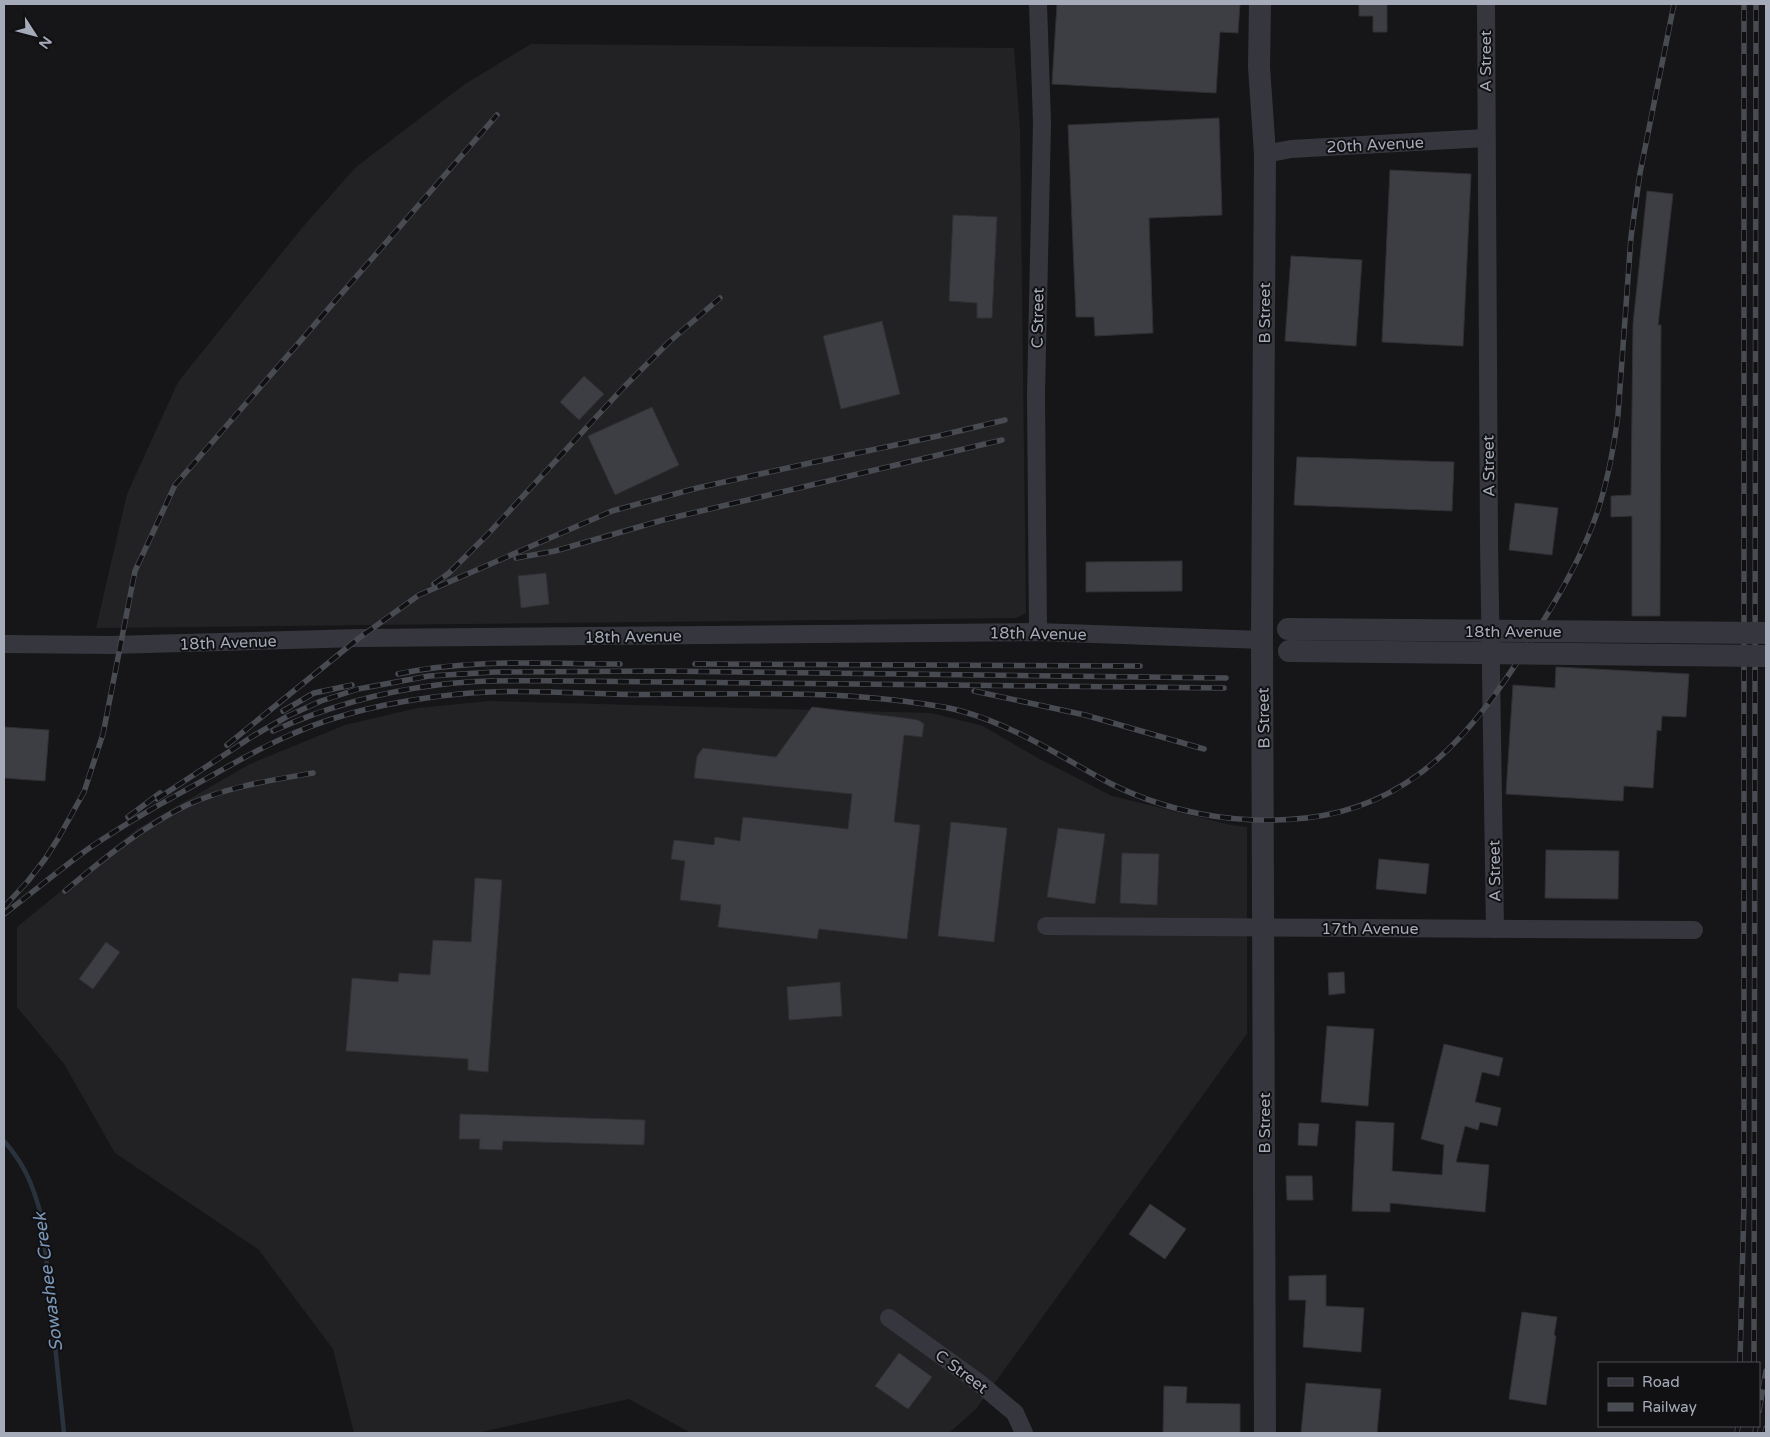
<svg xmlns="http://www.w3.org/2000/svg" width="1770" height="1437" viewBox="0 0 1770 1437" font-family="'Varela Round',sans-serif">
<style>
.built{fill:#222225}
.lines{fill:none;stroke-linecap:round;stroke-linejoin:round}
.stream{stroke:#2a333d;stroke-width:4.5}
.building{fill:#3d3e43;stroke:#303034}
.minor{stroke:#36373e;stroke-width:18}
.tertiary{stroke:#36373e;stroke-width:22}
.rail-casing{stroke:#494b53;stroke-width:5.5}
.rail{stroke:#111113;stroke-width:4;stroke-dasharray:11;stroke-linecap:butt}
.tertiary-bridge{stroke:#36373e;stroke-width:22}
.labels{text-anchor:middle;stroke-width:4;stroke-linejoin:round;paint-order:stroke}
.street-label{font-size:16px;fill:#a6abb9;stroke:#111113}
.water-label{font-size:18px;font-style:italic;fill:#7a96b8;stroke:#111113}
</style>
<rect width="100%" height="100%" fill="#161618"/>
<!-- built -->
<g class="built">
<polygon points="531,44 1014,48 1020,129 1026,613 1016,618 96,628 127,494 178,382 301,229 356,167 465,84"/>
<polygon points="489,701 931,713 983,726 1036,757 1112,796 1231,825 1247,827 1247,1034 976,1409 949,1433 691,1433 629,1399 477,1433 354,1433 333,1349 258,1249 115,1153 64,1064 17,1007 17,927 137,829 250,764 345,725 417,708"/>
</g>
<g class="lines">
<!-- stream -->
<path class="stream" d="M4 1141C26 1166 33 1186 42 1218L64 1433"/>
</g>
<!-- building -->
<g class="building">
<polygon points="1057,4 1240,4 1238,33 1220,32 1216,93 1052,84"/>
<polygon points="1359,4 1387,4 1387,32 1373,32 1373,16 1359,16"/>
<polygon points="1219,118 1222,215 1149,218 1153,333 1095,336 1094,317 1076,317 1068,125"/>
<polygon points="1390,170 1471,174 1463,346 1382,342"/>
<polygon points="1647,191 1673,194 1658,325 1661,325 1660,616 1632,616 1632,516 1611,517 1611,496 1631,495 1633,324"/>
<polygon points="953,215 997,217 992,318 977,318 977,303 949,301"/>
<polygon points="1291,256 1362,260 1356,346 1285,341"/>
<polygon points="882,321 900,394 841,409 823,336"/>
<polygon points="584,376 604,394 579,420 560,402"/>
<polygon points="652,407 679,465 615,495 588,436"/>
<polygon points="1297,457 1454,462 1452,511 1294,505"/>
<polygon points="1515,503 1558,508 1552,555 1509,550"/>
<polygon points="1182,561 1182,591 1086,592 1086,562"/>
<polygon points="546,573 549,604 521,608 518,576"/>
<polygon points="1556,667 1689,674 1686,717 1662,716 1661,731 1657,730 1653,788 1624,786 1623,801 1506,794 1513,685 1555,688"/>
<polygon points="812,707 905,718 918,720 924,724 922,737 904,735 894,822 920,825 907,939 819,929 817,939 718,927 721,905 680,900 685,861 671,859 674,840 714,845 715,837 740,841 743,817 848,829 852,794 694,778 697,756 703,748 776,757"/>
<polygon points="4,727 49,730 45,781 4,778"/>
<polygon points="951,822 1007,828 994,942 938,936"/>
<polygon points="1058,828 1105,834 1095,904 1047,897"/>
<polygon points="1546,850 1619,851 1618,899 1545,898"/>
<polygon points="1122,853 1159,854 1157,905 1120,903"/>
<polygon points="1379,859 1429,864 1426,894 1376,889"/>
<polygon points="475,878 502,880 488,1072 468,1070 468,1059 346,1051 352,978 398,982 399,973 430,975 433,940 471,942"/>
<polygon points="106,942 120,952 93,989 79,979"/>
<polygon points="1344,972 1345,993 1329,995 1328,973"/>
<polygon points="840,982 842,1016 789,1020 787,987"/>
<polygon points="1327,1026 1374,1029 1368,1106 1321,1102"/>
<polygon points="1444,1044 1503,1058 1499,1076 1482,1072 1475,1102 1501,1108 1497,1126 1480,1122 1478,1130 1465,1126 1456,1162 1489,1165 1485,1212 1390,1203 1390,1212 1352,1211 1356,1121 1394,1123 1392,1171 1442,1175 1444,1145 1421,1139"/>
<polygon points="460,1114 645,1120 644,1145 503,1141 502,1150 479,1149 480,1139 459,1139"/>
<polygon points="1299,1123 1319,1124 1317,1146 1298,1145"/>
<polygon points="1286,1176 1312,1176 1313,1200 1287,1200"/>
<polygon points="1150,1204 1186,1229 1165,1259 1129,1234"/>
<polygon points="1326,1275 1326,1306 1364,1308 1361,1352 1303,1347 1306,1300 1289,1300 1289,1276"/>
<polygon points="1522,1312 1557,1317 1554,1335 1556,1336 1546,1405 1509,1399"/>
<polygon points="899,1353 932,1377 908,1409 875,1386"/>
<polygon points="1306,1383 1381,1389 1377,1433 1301,1433"/>
<polygon points="1164,1386 1187,1387 1186,1403 1240,1404 1240,1433 1163,1433"/>
</g>
<g class="lines">
<!-- minor -->
<g class="minor">
<polyline points="1038,4 1042,123 1036,394 1038,632"/>
<polyline points="1486,4 1489,543 1495,929"/>
<polyline points="1265,154 1291,149 1485,138"/>
<polyline points="4,644 111,645 359,638 1038,632 1262,640"/>
<polyline points="1046,926 1694,930"/>
<polyline points="889,1318 978,1382 1015,1413 1024,1433"/>
</g>
<!-- tertiary -->
<polyline class="tertiary" points="1260,4 1259,67 1265,154 1262,640 1265,1433"/>
<!-- rail casing -->
<g class="rail-casing">
<g id="rail">
<polyline points="516,558 555,551 663,520 1002,440"/>
<polyline points="434,584 449,573 488,534 624,387 669,342 720,298"/>
<polyline points="695,664 1140,666"/>
<path d="M398 674C471 658 546 664 620 664"/>
<polyline points="974,691 1085,715 1204,749"/>
<polyline points="283,711 314,693 352,685"/>
<path d="M273 731C326 707 380 692 437 685 481 679 526 681 570 681L1224 688"/>
<polyline points="227,745 359,638 419,595 612,511 697,488 810,463 938,436 1005,420"/>
<polyline points="157,799 253,736 288,716 321,701 358,689 429,676 495,672 660,671 1226,678"/>
<polyline points="128,817 160,793"/>
<path d="M65 891C103 859 142 827 187 805 226 787 272 780 313 773"/>
<polyline points="4,907 28,881 45,859 59,837 84,792 103,734 135,571 175,485 497,115"/>
<path d="M4 914C32 893 59 870 88 849 127 822 171 798 213 775 255 751 298 728 345 715 382 704 421 698 459 694 511 689 562 693 614 694 636 695 659 694 682 694 753 694 823 692 894 700 917 703 939 705 961 711 1012 725 1055 753 1100 778 1162 812 1236 826 1306 818 1414 806 1472 733 1527 647 1554 604 1582 559 1598 510 1608 479 1614 447 1618 415L1631 237 1640 173 1674 4"/>
<polyline points="1740,1363 1744,1202 1744,4"/>
<polyline points="1754,1363 1756,4"/>
<polyline points="1759,1411 1766,1371"/>
<polyline points="1737,1433 1738,1426"/>
<polyline points="1755,1433 1756,1426"/>
<polyline points="1765,1433 1766,1428"/>
</g>
</g>
<!-- rail -->
<use href="#rail" class="rail"/>
<!-- tertiary-bridge -->
<g class="tertiary-bridge">
<polyline points="1288,629 1766,633"/>
<polyline points="1289,651 1766,656"/>
</g>
</g>
<g class="labels">
<!-- street labels -->
<g class="street-label">
<text transform="translate(1485 61) rotate(-90)" y="6">A Street</text>
<text transform="translate(1375 144) rotate(-3)" y="6">20th Avenue</text>
<text transform="translate(1264 313) rotate(-90)" y="6">B Street</text>
<text transform="translate(1037 318) rotate(-89)" y="6">C Street</text>
<text transform="translate(1488 466) rotate(-91)" y="6">A Street</text>
<text x="1513" y="637">18th Avenue</text>
<text transform="translate(1038 633) rotate(1)" y="6">18th Avenue</text>
<text transform="translate(633 636) rotate(-1)" y="6">18th Avenue</text>
<text transform="translate(228 642) rotate(-2)" y="6">18th Avenue</text>
<text transform="translate(1263 718) rotate(-91)" y="6">B Street</text>
<text transform="translate(1494 871) rotate(-91)" y="6">A Street</text>
<text x="1370" y="934">17th Avenue</text>
<text transform="translate(1264 1123) rotate(-90)" y="6">B Street</text>
<text transform="translate(962 1371) rotate(37)" y="6">C Street</text>
</g>
<!-- water labels -->
<g class="water-label">
<text transform="translate(48 1282) rotate(-97)" y="6">Sowashee Creek</text>
</g>
</g>
<!-- border -->
<rect width="1770" height="1437" fill="none" stroke="#a6abb9" stroke-width="10"/>
<!-- legend -->
<rect x="1598" y="1362" width="162" height="65" fill="#111113" stroke="#4d4f55"/>
<rect x="1608" y="1378" width="25" height="8" fill="#36373e" stroke="#4d4f55"/>
<text x="1642" y="1387" font-size="15" fill="#a6abb9">Road</text>
<rect x="1608" y="1403" width="25" height="8" fill="#494b53" stroke="#4d4f55"/>
<text x="1642" y="1412" font-size="15" fill="#a6abb9">Railway</text>
<!-- north arrow -->
<g transform="translate(35 35) rotate(126)" stroke="#111113" stroke-width="4" paint-order="stroke">
<path d="M0-4L9 19L0 12L-9 19Z" fill="#a6abb9"/>
<text y="-8" font-size="14" font-weight="bold" text-anchor="middle" fill="#a6abb9">N</text>
</g>
</svg>
